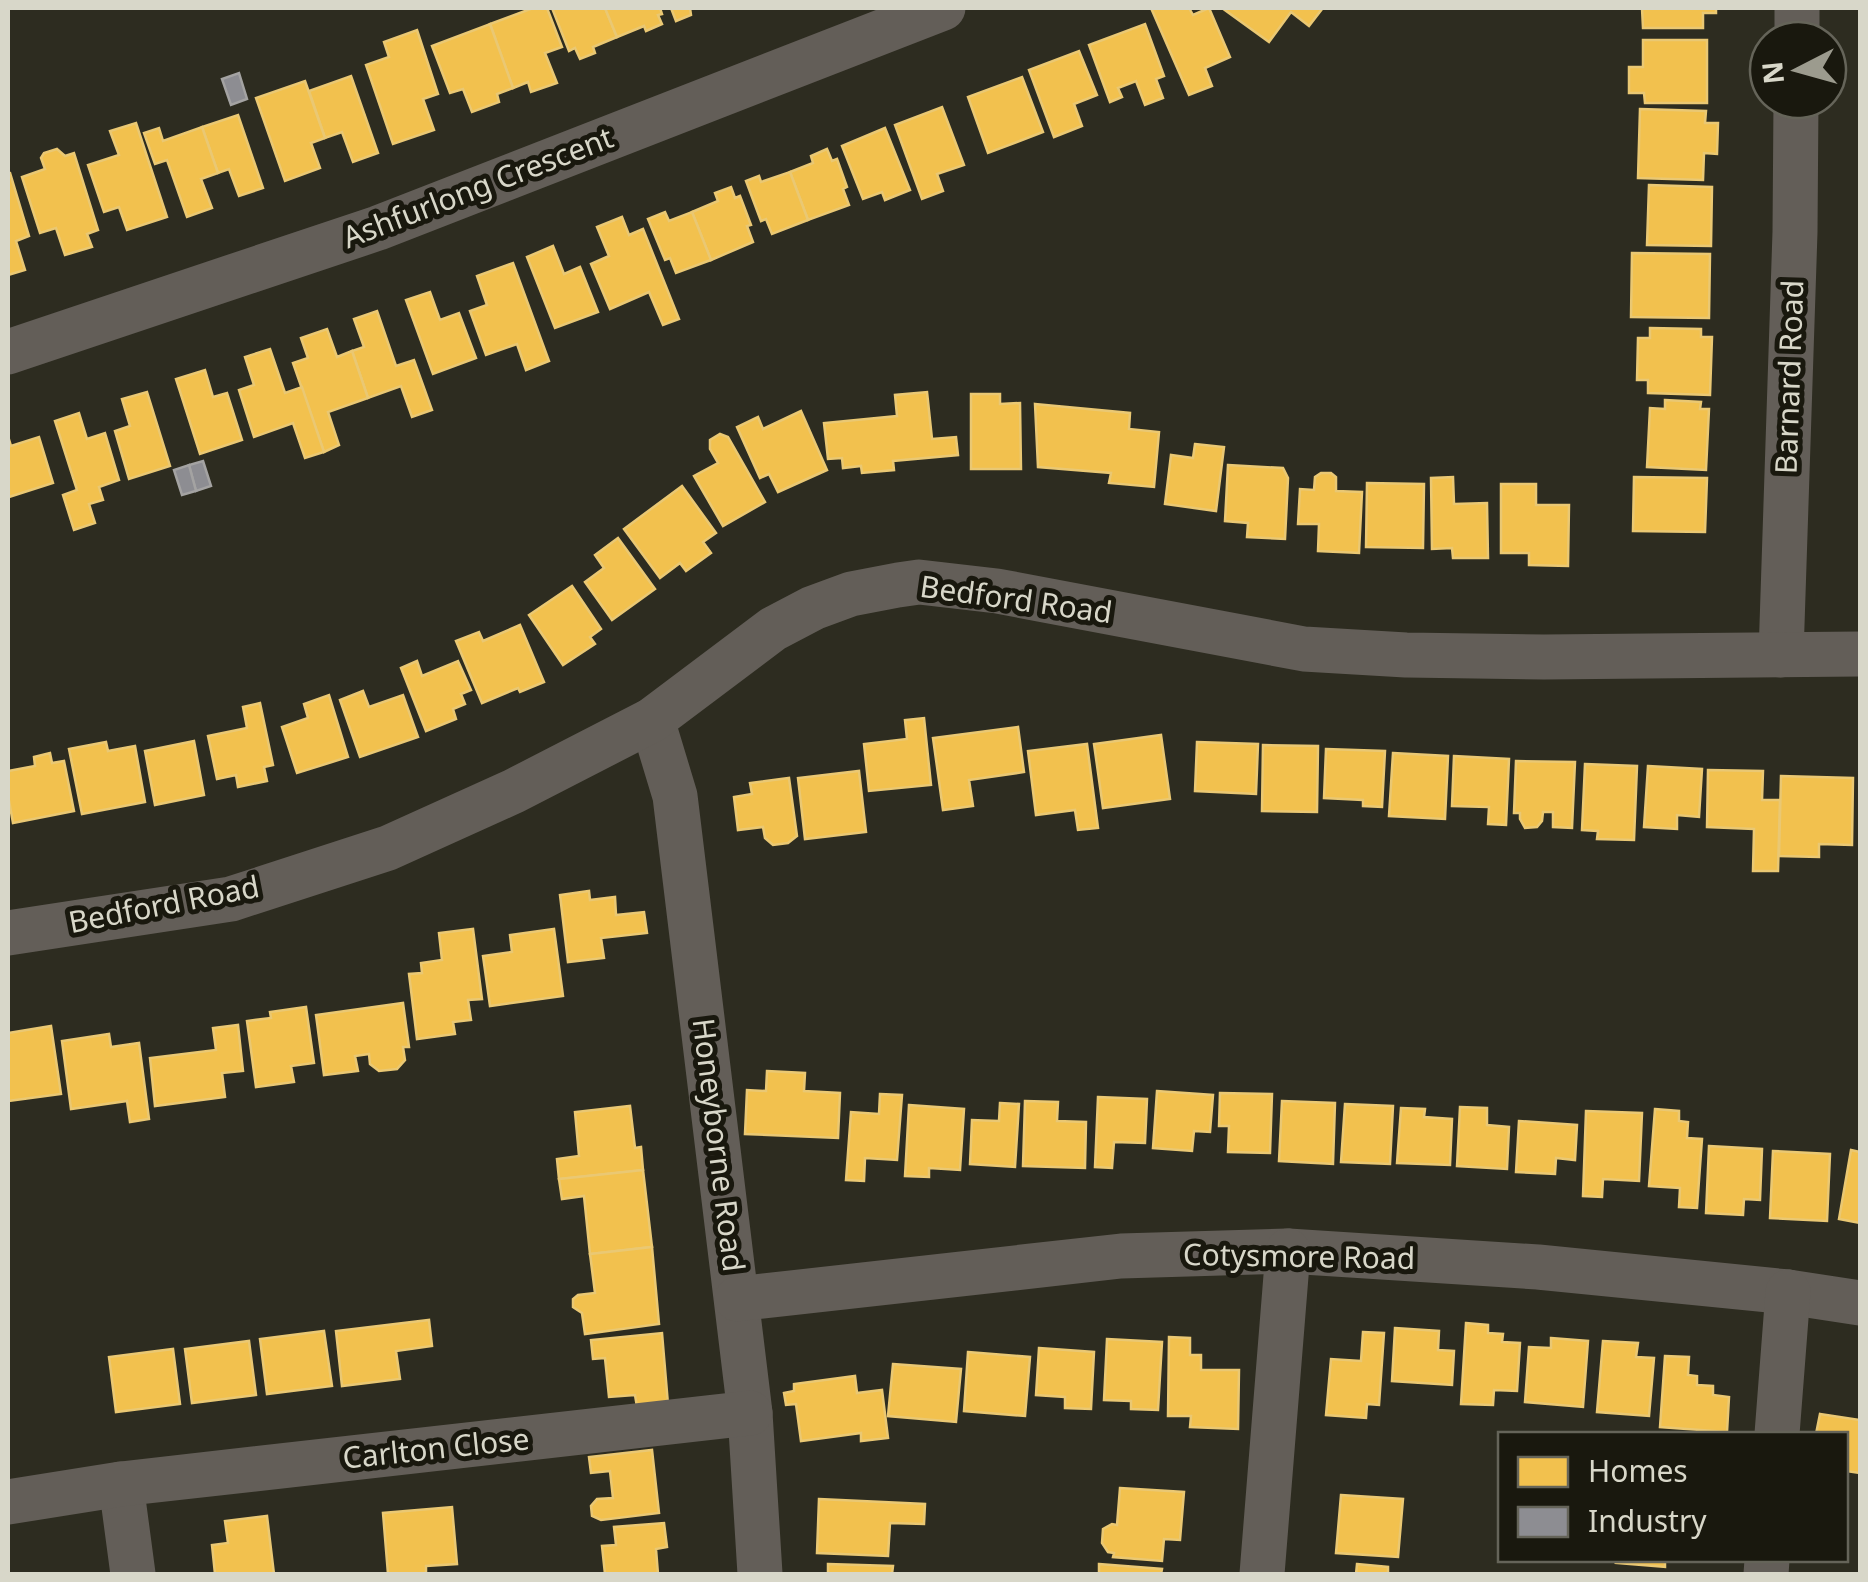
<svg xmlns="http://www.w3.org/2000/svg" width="1868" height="1582" viewBox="0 0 1868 1582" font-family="'Noto Sans',sans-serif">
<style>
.homes{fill:#f2c14e;stroke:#eac873;stroke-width:2.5}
.industry{fill:#8d8d92;stroke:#a4a3a2;stroke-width:2.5}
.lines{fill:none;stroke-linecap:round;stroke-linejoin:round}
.minor{stroke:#635e58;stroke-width:45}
.labels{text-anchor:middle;stroke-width:10;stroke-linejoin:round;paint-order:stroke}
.street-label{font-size:30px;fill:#d8d7c9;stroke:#19180e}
</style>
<rect width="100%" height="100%" fill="#2d2c20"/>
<!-- homes -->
<g class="homes">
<polygon points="533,8 547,8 562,47 545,53 557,83 531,92 528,82 513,88 490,24"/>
<polygon points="552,8 605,8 617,37 593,47 595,53 580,59 575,48 569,51"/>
<polygon points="605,8 660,8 662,14 658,15 662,24 646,31 644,26 617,37"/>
<polygon points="671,8 690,8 691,15 676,21"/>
<polygon points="1151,8 1189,8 1193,15 1209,8 1230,57 1205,68 1212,86 1189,95"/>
<polygon points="1222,8 1321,8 1322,9 1309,26 1291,12 1269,42"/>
<polygon points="1642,8 1716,8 1716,13 1703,13 1703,28 1643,28"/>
<polygon points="490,24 513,88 497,94 499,102 472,112 463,89 450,93 432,46"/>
<polygon points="1145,24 1164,76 1156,79 1163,98 1145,105 1136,81 1118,88 1122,97 1110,102 1089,45"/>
<polygon points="417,30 438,94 423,99 434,130 393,144 366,65 389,57 384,42"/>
<polygon points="1643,40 1707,40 1707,103 1645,103 1644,93 1629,93 1629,67 1643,67"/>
<polygon points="1079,51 1097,95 1074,104 1082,126 1054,137 1029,70"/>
<polygon points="351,76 378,153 353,162 342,132 325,138 309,91"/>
<polygon points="1022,77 1043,132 988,153 968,97"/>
<polygon points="305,81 325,138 311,143 320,168 285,181 256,98"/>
<polygon points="942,107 964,165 937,174 943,191 922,199 895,125"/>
<polygon points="1640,109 1706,111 1705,123 1718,123 1717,154 1704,153 1703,180 1638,178"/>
<polygon points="238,115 263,188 239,196 229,169 218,173 202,127"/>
<polygon points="136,123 167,217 127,230 119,207 104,212 88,165 119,155 110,131"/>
<polygon points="202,127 218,173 201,179 212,208 187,217 167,160 155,164 144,133 159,128 163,141"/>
<polygon points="885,128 910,190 885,200 882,192 863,199 842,146"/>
<polygon points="57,149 65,156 74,153 98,230 87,234 92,247 65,255 56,228 40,233 22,177 45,169 41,158 44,153"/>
<polygon points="827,149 832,161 837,159 847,187 843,189 849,205 808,220 790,172 813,163 811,156"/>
<polygon points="8,172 10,173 29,236 16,241 25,270 8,275"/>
<polygon points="790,172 808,220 772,234 766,219 761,221 746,181 759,176 761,182"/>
<polygon points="1649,185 1712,187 1711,246 1647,245"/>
<polygon points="731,187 735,198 740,196 751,225 747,226 753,242 711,260 692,212 718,201 715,193"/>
<polygon points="665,212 669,221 692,212 711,260 676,273 670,258 665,260 648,219"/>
<polygon points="622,217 629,235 643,229 679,319 663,325 649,292 610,309 591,264 609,256 597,227"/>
<polygon points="553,246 564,274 580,267 598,312 555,328 527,257"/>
<polygon points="1632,253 1710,254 1709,318 1631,317"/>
<polygon points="513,263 549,361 526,370 517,344 486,355 470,311 487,305 477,276"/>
<polygon points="430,292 440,320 459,313 476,358 433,374 406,300"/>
<polygon points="377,311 396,366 414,360 432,410 412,417 401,386 368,398 352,351 364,347 354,319"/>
<polygon points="1650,328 1701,329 1701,337 1712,337 1710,395 1648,393 1648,380 1637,380 1638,338 1650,338"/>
<polygon points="327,329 337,357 352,351 368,398 328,412 339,445 324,452 293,363 308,358 301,338"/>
<polygon points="270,349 285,393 302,387 324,452 305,458 293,423 254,437 239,390 254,385 245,357"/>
<polygon points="205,370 213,397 227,393 242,440 200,454 176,379"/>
<polygon points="147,392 170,466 129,479 115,431 130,426 122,399"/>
<polygon points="927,392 932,439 956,437 958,455 893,461 894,470 862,473 861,466 843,468 842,458 828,459 824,423 897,416 895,395"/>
<polygon points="971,394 1000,394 1000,404 1020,403 1021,469 971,469"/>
<polygon points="1665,400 1701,402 1700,409 1709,409 1706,470 1647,467 1650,408 1665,409"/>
<polygon points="1035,404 1130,413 1129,429 1159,432 1154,487 1109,483 1111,473 1038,467"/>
<polygon points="801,411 827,470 778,492 769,474 760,478 737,427 758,417 763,429"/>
<polygon points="79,413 87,439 105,433 119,480 99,487 103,500 89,504 95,523 74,530 63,495 77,490 55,421"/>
<polygon points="720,434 728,437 765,502 723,526 694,476 718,463 710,449 710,440"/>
<polygon points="8,436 11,446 39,437 53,483 9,497"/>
<polygon points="1195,444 1224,447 1216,511 1165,504 1171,455 1193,458"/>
<polygon points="1228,465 1283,468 1288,478 1285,539 1247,537 1248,523 1225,521"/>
<polygon points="1321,473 1331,473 1336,477 1336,491 1362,492 1359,553 1318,551 1319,524 1298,524 1300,489 1314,490 1315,477"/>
<polygon points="1453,477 1454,504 1487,503 1488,558 1453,558 1452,548 1432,549 1431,478"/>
<polygon points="1634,477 1707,478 1705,532 1633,531"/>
<polygon points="1367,483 1424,484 1423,548 1366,547"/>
<polygon points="1501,484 1536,484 1536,505 1569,505 1568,566 1529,565 1529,553 1501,553"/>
<polygon points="682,486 716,533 703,542 711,553 686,571 680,563 660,578 624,529"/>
<polygon points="618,538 655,589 612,620 585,582 604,568 595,555"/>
<polygon points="572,586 601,629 590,637 595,644 563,665 529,615"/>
<polygon points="520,625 544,682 520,692 518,688 482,703 456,641 479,632 483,641"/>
<polygon points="417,661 422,676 458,661 471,690 461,694 465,704 453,709 456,719 426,731 401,668"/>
<polygon points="363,691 369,707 403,695 418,737 360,757 340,700"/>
<polygon points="329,695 348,757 297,773 282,727 308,718 304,704"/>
<polygon points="260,703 273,765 264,767 267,781 238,787 236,775 217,779 208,736 247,728 243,707"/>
<polygon points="924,718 931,785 869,791 864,744 907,739 905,720"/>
<polygon points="1018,727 1024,772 969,780 973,806 943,810 933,738"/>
<polygon points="1161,735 1170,799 1103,808 1094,744"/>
<polygon points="194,741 204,795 155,805 145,751"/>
<polygon points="106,742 108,751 135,746 145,802 82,814 69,749"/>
<polygon points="1197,742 1258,744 1256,794 1195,791"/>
<polygon points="1087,744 1098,828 1078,830 1075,810 1036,815 1028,751"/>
<polygon points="1263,745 1318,746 1317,812 1262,811"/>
<polygon points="1326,749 1385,751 1382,807 1363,806 1363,800 1324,798"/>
<polygon points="50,753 52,763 64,761 74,811 13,823 8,795 8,771 35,766 34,757"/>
<polygon points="1393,753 1448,756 1445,819 1389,816"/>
<polygon points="1454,756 1509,759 1506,825 1488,824 1489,807 1452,806"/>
<polygon points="1516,761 1575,762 1572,828 1553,827 1553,812 1543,812 1542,821 1537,827 1525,828 1520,819 1520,813 1514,813"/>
<polygon points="1585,764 1637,766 1634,840 1597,839 1598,831 1582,830"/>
<polygon points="1648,766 1702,769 1699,817 1677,815 1677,829 1644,827"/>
<polygon points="1708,770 1763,771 1762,800 1780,800 1778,871 1753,871 1754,829 1707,827"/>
<polygon points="859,771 866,832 805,839 798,778"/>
<polygon points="1781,776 1853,778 1852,845 1819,844 1819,857 1779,856"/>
<polygon points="789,778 797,836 788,843 773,845 765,838 763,827 738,830 734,797 752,794 750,783"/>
<polygon points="589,891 590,900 615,897 616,915 644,912 647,933 601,938 604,958 568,962 560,895"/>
<polygon points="473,929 482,999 468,1000 471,1020 453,1022 455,1034 417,1039 409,974 422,973 421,963 442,960 439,933"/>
<polygon points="554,929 563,996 490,1006 483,956 512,952 510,935"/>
<polygon points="403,1003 409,1047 403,1047 405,1060 397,1069 379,1071 370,1064 369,1054 355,1056 358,1071 324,1075 316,1015"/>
<polygon points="306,1007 314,1063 291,1066 294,1082 256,1087 247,1021 271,1018 270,1012"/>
<polygon points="238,1025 243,1071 222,1073 225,1097 155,1106 150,1058 216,1050 213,1028"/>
<polygon points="51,1026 61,1094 8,1101 8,1033"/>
<polygon points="109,1034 111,1047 139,1043 149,1119 130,1122 127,1101 71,1109 62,1041"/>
<polygon points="767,1071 805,1073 804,1091 840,1093 838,1138 745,1134 747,1090 766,1091"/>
<polygon points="1157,1091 1213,1095 1210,1132 1194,1131 1192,1151 1153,1148"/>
<polygon points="1220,1093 1272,1094 1270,1153 1228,1152 1229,1126 1219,1126"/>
<polygon points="880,1094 902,1095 897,1160 865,1158 864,1181 846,1180 851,1112 879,1114"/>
<polygon points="1098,1097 1147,1099 1145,1143 1114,1142 1112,1168 1095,1167"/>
<polygon points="1025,1101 1058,1102 1057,1121 1086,1122 1085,1168 1023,1166"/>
<polygon points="1282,1101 1335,1103 1333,1164 1279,1161"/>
<polygon points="1000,1103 1019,1104 1015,1167 970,1164 972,1120 999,1121"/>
<polygon points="1345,1104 1393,1106 1390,1164 1341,1162"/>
<polygon points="909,1105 964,1109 960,1170 929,1168 929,1177 905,1176"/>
<polygon points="630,1106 635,1148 641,1147 643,1170 559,1179 557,1159 579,1156 575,1112"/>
<polygon points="1460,1107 1487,1108 1487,1125 1509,1127 1507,1169 1457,1166"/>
<polygon points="1401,1108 1425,1109 1424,1117 1452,1119 1450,1165 1397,1163"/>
<polygon points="1655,1109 1679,1111 1679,1121 1688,1122 1687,1138 1702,1139 1697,1208 1679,1207 1680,1188 1649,1186"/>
<polygon points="1586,1111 1642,1113 1639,1181 1603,1179 1602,1197 1583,1196"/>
<polygon points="1519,1121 1577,1125 1575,1160 1556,1158 1555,1174 1516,1172"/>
<polygon points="1709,1146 1762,1149 1760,1200 1744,1199 1743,1215 1706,1213"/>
<polygon points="1851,1150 1860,1152 1860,1223 1839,1219"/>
<polygon points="1773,1151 1830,1154 1827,1221 1770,1218"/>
<polygon points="643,1170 652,1247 590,1254 584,1196 562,1199 559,1179"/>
<polygon points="652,1247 659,1324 585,1334 582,1313 573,1307 573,1299 578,1295 595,1293 590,1254"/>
<polygon points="429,1320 432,1346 396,1351 400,1379 342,1386 336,1331"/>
<polygon points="1466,1323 1488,1325 1488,1333 1503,1334 1502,1342 1520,1343 1517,1391 1494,1390 1493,1405 1461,1404"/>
<polygon points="1395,1328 1439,1331 1438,1350 1454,1351 1452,1385 1392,1381"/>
<polygon points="324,1331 332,1386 267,1394 260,1339"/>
<polygon points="1363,1332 1384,1333 1379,1405 1367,1404 1366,1418 1326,1415 1331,1359 1361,1361"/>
<polygon points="662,1333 668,1404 637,1407 635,1395 609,1397 605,1358 593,1359 591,1340"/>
<polygon points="1169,1337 1190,1338 1190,1355 1201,1355 1201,1370 1239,1370 1238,1429 1190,1427 1191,1416 1168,1416"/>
<polygon points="1551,1338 1588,1341 1583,1407 1525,1402 1529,1347 1551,1348"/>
<polygon points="1107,1339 1162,1342 1158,1410 1131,1409 1131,1401 1104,1400"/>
<polygon points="249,1341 256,1395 192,1403 185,1349"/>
<polygon points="1603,1341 1638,1343 1636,1357 1654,1358 1649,1416 1597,1412"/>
<polygon points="1039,1348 1094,1352 1091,1409 1065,1408 1065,1397 1036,1395"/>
<polygon points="173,1349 180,1404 116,1412 109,1357"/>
<polygon points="968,1352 1030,1357 1025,1416 964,1411"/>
<polygon points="1665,1356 1689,1357 1688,1375 1697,1376 1697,1385 1713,1386 1713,1395 1729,1397 1727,1432 1660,1427"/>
<polygon points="893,1364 961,1369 956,1422 888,1416"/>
<polygon points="855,1376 857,1393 882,1390 888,1438 861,1441 861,1433 801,1441 796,1404 786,1405 784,1393 794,1391 794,1384"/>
<polygon points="1820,1414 1860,1420 1860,1473 1846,1471 1846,1434 1816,1434"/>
<polygon points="652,1450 659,1513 601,1520 592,1516 591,1506 597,1499 613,1498 610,1471 591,1473 589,1457"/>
<polygon points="1120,1488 1184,1492 1180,1540 1164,1539 1162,1561 1113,1557 1114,1553 1108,1552 1102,1543 1103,1529 1112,1524 1117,1525"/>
<polygon points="1341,1495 1403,1499 1398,1557 1336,1553"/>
<polygon points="819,1499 925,1504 924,1524 890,1523 888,1556 817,1553"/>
<polygon points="452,1507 457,1564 426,1566 426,1574 388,1574 383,1513"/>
<polygon points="267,1516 274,1574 215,1574 212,1545 228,1543 225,1521"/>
<polygon points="664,1523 667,1547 656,1549 658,1574 668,1574 605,1574 602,1546 616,1545 614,1527"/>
<polygon points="1617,1560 1665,1560 1665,1567 1616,1563"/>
<polygon points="828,1564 893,1566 892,1574 828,1574"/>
<polygon points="1099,1564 1162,1569 1161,1574 1099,1574"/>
<polygon points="1357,1564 1388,1567 1388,1574 1356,1574"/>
</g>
<!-- industry -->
<g class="industry">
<polygon points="239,73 247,99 231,105 222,79"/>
<polygon points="203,461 211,486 196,491 189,465"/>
<polygon points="189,465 196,491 182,495 174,470"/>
</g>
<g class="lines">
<!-- minor -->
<g class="minor">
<polyline points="1797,40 1797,8"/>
<polyline points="8,352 378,228 943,8"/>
<polyline points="1781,655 1795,232 1796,100"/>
<polyline points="652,720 675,796 750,1413 760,1574"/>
<polyline points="8,933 231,899 388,848 514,791 652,720 773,629 813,608 851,594 898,585 919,582 997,591 1304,649 1406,655 1544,657 1860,654"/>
<polyline points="737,1299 1121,1256 1288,1251 1538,1267 1788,1292 1860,1303"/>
<polyline points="1777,1434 1788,1292"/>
<polyline points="121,1484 133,1574"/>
<polyline points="8,1502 121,1484 750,1413"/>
<polyline points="1262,1574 1288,1251"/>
<polyline points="1766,1574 1767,1560"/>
</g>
</g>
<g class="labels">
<!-- street labels -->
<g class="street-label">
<text transform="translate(478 188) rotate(-21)" y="10">Ashfurlong Crescent</text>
<text transform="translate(1790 377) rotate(-88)" y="10">Barnard Road</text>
<text transform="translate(1016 600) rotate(8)" y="10">Bedford Road</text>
<text transform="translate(164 905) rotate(-11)" y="10">Bedford Road</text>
<text transform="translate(718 1145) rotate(83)" y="10">Honeyborne Road</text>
<text transform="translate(1299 1257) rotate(1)" y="10">Cotysmore Road</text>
<text transform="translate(436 1449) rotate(-6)" y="10">Carlton Close</text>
</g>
</g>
<!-- border -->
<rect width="1868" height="1582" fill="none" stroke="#d8d7c9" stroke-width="20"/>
<!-- legend -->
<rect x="1498" y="1432" width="350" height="130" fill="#19180e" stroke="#656459" stroke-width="2.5"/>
<rect x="1518" y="1457" width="50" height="30" fill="#f2c14e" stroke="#656459" stroke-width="2.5"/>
<text x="1588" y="1482" font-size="30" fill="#d8d7c9">Homes</text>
<rect x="1518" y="1507" width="50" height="30" fill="#8d8d92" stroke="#656459" stroke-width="2.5"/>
<text x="1588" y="1532" font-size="30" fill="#d8d7c9">Industry</text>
<!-- north arrow -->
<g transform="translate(1798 70) rotate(264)"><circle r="48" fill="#19180e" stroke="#656459" stroke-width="2.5"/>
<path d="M0-8L18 38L0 25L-18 38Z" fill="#9c9b8e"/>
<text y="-15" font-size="28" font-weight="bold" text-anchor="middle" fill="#d8d7c9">N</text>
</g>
</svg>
